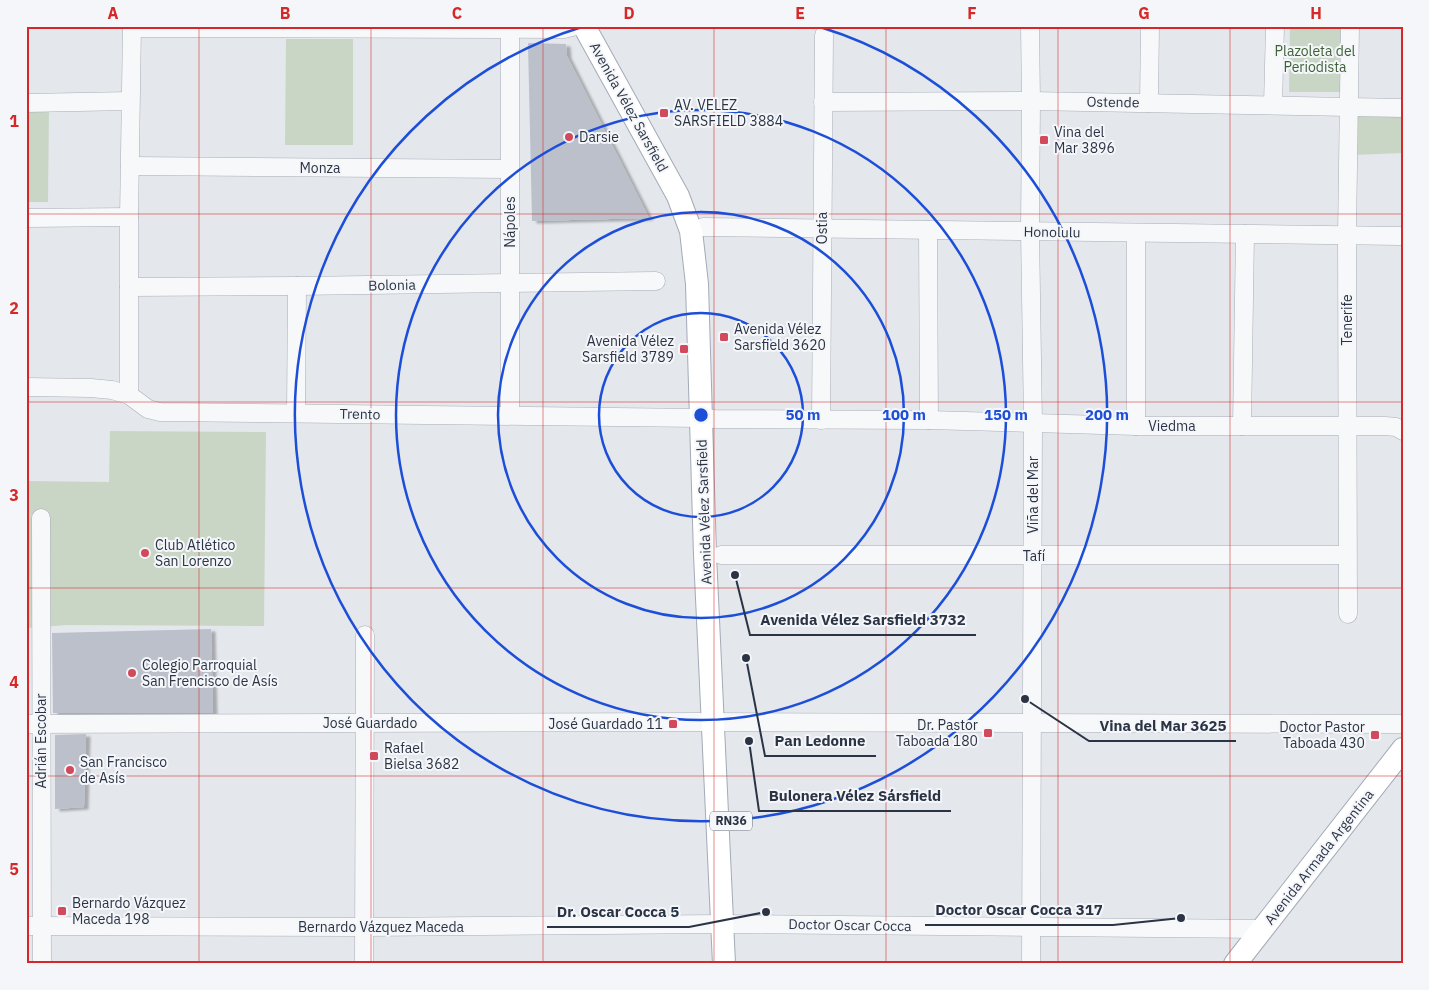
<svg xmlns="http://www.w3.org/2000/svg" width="1429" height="990" viewBox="0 0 1429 990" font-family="'IBM Plex Sans',sans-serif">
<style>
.green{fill:#c9d6c5}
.building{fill:#bbc0ca;filter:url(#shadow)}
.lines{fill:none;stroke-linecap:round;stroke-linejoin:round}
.minor-casing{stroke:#a9aeb7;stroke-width:19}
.major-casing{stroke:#a3abb8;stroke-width:24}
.minor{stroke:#f7f8fa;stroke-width:18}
.major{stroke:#fff;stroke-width:22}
.grid{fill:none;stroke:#d62828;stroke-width:1;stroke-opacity:0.55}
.ring{fill:none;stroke:#1d4ed8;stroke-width:2.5}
.poi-dot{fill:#d1495b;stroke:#f4f6f9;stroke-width:2}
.labels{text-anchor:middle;stroke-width:4;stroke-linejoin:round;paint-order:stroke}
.shield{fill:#f4f6f9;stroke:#676e7b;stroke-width:1}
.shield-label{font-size:12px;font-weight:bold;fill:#2b3445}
.park-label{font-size:14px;fill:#3f6138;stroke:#f4f6f9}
.street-label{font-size:14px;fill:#2b3445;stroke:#f4f6f9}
.poi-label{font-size:14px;fill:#2b3445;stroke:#f4f6f9;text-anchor:start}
.centre{fill:#1d4ed8;stroke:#f4f6f9;stroke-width:2.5}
.ring-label{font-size:15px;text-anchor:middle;font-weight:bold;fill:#1d4ed8;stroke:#f4f6f9;stroke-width:4;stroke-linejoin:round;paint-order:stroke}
.leader{fill:none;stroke:#2b3445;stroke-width:2}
.callout-dot{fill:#2b3445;stroke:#f4f6f9;stroke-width:2}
.callout-label{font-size:15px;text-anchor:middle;font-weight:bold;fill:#2b3445;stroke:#f4f6f9;stroke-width:4;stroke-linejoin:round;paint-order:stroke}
.neatline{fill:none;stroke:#d62828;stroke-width:2}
.grid-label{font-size:16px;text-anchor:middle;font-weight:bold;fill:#d62828}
</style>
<defs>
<filter id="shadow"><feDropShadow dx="4.5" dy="2.5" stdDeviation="1" flood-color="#0004"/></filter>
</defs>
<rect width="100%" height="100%" fill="#e4e7ec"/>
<!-- green -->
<g class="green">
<polygon points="1290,26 1342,26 1341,92 1289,92"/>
<polygon points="286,39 353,39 353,145 285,145"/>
<polygon points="26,105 49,105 48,202 26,202"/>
<polygon points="1352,110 1403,111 1403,153 1352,155"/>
<polygon points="110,431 266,432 264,626 67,625 26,628 26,481 109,482"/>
</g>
<!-- building -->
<g class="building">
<polygon points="528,43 566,44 567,56 649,218 532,221"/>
<polygon points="211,629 213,713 53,713 52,633"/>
<polygon points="86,734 84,807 55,809 55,735"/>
</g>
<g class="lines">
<!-- minor casing -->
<g class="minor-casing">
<g id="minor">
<polyline points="1030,26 1031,101 1030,231 1033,423 1031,964"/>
<polyline points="132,28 564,29 576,26"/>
<polyline points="510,28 510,415"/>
<polyline points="823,102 1031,101 1403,108"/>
<polyline points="26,103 130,101"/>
<polyline points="1149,103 1150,26"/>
<polyline points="1273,105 1275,26"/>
<polyline points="130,166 510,169"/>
<polyline points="26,218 129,217"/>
<polyline points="703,227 1401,236"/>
<polyline points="928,230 929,420"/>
<polyline points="1136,233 1136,426"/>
<polyline points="129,287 297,286 656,281"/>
<polyline points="26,387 91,388 112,390 129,395 148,409 160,412 700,418 715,419 929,420 1136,426 1385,426 1396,427 1403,431"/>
<polyline points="129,395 129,217 132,26"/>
<polyline points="296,413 297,286"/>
<polyline points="821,420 824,35"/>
<polyline points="1242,426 1245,234"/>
<polyline points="41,518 42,964"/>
<polyline points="721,555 1347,555"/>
<polyline points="1348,614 1347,235 1350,26"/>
<polyline points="26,724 704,722 1403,724"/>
<polyline points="26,926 364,927 722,924 1262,929"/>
<polyline points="364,964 365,635"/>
</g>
</g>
<!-- major casing -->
<g class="major-casing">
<g id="major">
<polyline points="584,26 678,196 691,231 697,284 705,555 724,964"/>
<polyline points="1235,964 1403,749"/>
</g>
</g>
<!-- minor -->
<use href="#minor" class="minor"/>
<!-- major -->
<use href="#major" class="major"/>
</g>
<!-- grid -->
<path class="grid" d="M199 26V964M371 26V964M543 26V964M714 26V964M886 26V964M1058 26V964M1230 26V964M26 214H1403M26 402H1403M26 588H1403M26 776H1403"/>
<!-- distance rings -->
<g class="ring">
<circle cx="701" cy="415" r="102"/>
<circle cx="701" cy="415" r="203"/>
<circle cx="701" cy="415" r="305"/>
<path d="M820 27A406 406 0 1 1 582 27"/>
</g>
<!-- markers -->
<g class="poi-dot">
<rect x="659" y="108" width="10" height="10" rx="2.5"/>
<circle cx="569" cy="137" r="5"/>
<rect x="1039" y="135" width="10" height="10" rx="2.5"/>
<rect x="719" y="332" width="10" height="10" rx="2.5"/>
<rect x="679" y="344" width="10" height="10" rx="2.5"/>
<circle cx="145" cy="553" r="5"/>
<circle cx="132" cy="673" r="5"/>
<rect x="668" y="719" width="10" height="10" rx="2.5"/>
<rect x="983" y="728" width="10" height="10" rx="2.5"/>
<rect x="1370" y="730" width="10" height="10" rx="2.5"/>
<rect x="369" y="751" width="10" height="10" rx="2.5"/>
<circle cx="70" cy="770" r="5"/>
<rect x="57" y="906" width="10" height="10" rx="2.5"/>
</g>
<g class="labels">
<!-- shield labels -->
<rect class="shield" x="710" y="811.5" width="42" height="19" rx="4"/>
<g class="shield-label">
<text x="731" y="825">RN36</text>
</g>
<!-- park labels -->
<g class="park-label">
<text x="1315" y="56">Plazoleta del<tspan x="1315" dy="16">Periodista</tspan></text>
</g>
<!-- street labels -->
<g class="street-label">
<text transform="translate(1113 102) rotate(1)" y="5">Ostende</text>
<text transform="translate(629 107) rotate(61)" y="5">Avenida Vélez Sarsfield</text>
<text x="320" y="173">Monza</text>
<text transform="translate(510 222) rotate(-90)" y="5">Nápoles</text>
<text transform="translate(822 228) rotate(-90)" y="5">Ostia</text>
<text transform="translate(1052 232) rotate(1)" y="5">Honolulu</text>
<text transform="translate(392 285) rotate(-1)" y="5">Bolonia</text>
<text transform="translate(1347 320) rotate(-90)" y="5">Tenerife</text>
<text transform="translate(360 414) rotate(1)" y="5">Trento</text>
<text x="1172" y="431">Viedma</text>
<text transform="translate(1033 495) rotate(-90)" y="5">Viña del Mar</text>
<text transform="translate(704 512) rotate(-92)" y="5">Avenida Vélez Sarsfield</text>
<text x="1034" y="561">Tafí</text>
<text x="370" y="728">José Guardado</text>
<text transform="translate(41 741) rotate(-90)" y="5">Adrián Escobar</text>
<text transform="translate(1319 857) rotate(-52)" y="5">Avenida Armada Argentina</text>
<text transform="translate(850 925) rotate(1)" y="5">Doctor Oscar Cocca</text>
<text x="381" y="932">Bernardo Vázquez Maceda</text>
</g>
<!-- poi labels -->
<g class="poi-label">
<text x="674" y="110">AV. VELEZ<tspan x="674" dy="16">SARSFIELD 3884</tspan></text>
<text x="1054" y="137">Vina del<tspan x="1054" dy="16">Mar 3896</tspan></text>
<text x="579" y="142">Darsie</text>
<text x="734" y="334">Avenida Vélez<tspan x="734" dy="16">Sarsfield 3620</tspan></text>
<text x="674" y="346" text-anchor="end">Avenida Vélez<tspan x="674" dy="16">Sarsfield 3789</tspan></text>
<text x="155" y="550">Club Atlético<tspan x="155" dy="16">San Lorenzo</tspan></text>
<text x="142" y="670">Colegio Parroquial<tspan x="142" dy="16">San Frencisco de Asís</tspan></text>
<text x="663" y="729" text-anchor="end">José Guardado 11</text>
<text x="978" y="730" text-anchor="end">Dr. Pastor<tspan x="978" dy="16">Taboada 180</tspan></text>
<text x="1365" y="732" text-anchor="end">Doctor Pastor<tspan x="1365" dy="16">Taboada 430</tspan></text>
<text x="384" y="753">Rafael<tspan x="384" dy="16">Bielsa 3682</tspan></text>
<text x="80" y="767">San Francisco<tspan x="80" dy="16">de Asís</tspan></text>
<text x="72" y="908">Bernardo Vázquez<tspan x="72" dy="16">Maceda 198</tspan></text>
</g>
</g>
<circle cx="701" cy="415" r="8" class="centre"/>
<g class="ring-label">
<text x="803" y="420">50 m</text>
<text x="904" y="420">100 m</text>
<text x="1006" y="420">150 m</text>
<text x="1107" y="420">200 m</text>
</g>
<!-- callouts -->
<path class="leader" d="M735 575L750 635H976M1025 699L1089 741H1236M746 658L765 756H876M749 741L759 811H951M1181 918L1113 925H925M766 912L689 927H547"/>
<g class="callout-dot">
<circle cx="735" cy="575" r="5"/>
<circle cx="1025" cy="699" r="5"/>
<circle cx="746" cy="658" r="5"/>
<circle cx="749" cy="741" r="5"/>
<circle cx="1181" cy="918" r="5"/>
<circle cx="766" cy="912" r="5"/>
</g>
<g class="callout-label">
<text x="863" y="625">Avenida Vélez Sarsfield 3732</text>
<text x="1163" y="731">Vina del Mar 3625</text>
<text x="820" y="746">Pan Ledonne</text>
<text x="855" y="801">Bulonera Vélez Sársfield</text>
<text x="1019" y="915">Doctor Oscar Cocca 317</text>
<text x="618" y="917">Dr. Oscar Cocca 5</text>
</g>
<!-- border -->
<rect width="1429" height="990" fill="none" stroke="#f4f6f9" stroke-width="55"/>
<rect x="28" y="28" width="1374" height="934" class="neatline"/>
<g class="grid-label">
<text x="113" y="19">A</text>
<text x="285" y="19">B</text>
<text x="457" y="19">C</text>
<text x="629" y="19">D</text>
<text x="800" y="19">E</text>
<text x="972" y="19">F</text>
<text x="1144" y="19">G</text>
<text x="1316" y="19">H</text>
<text x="14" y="127">1</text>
<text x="14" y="314">2</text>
<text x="14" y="501">3</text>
<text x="14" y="688">4</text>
<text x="14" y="875">5</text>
</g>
</svg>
